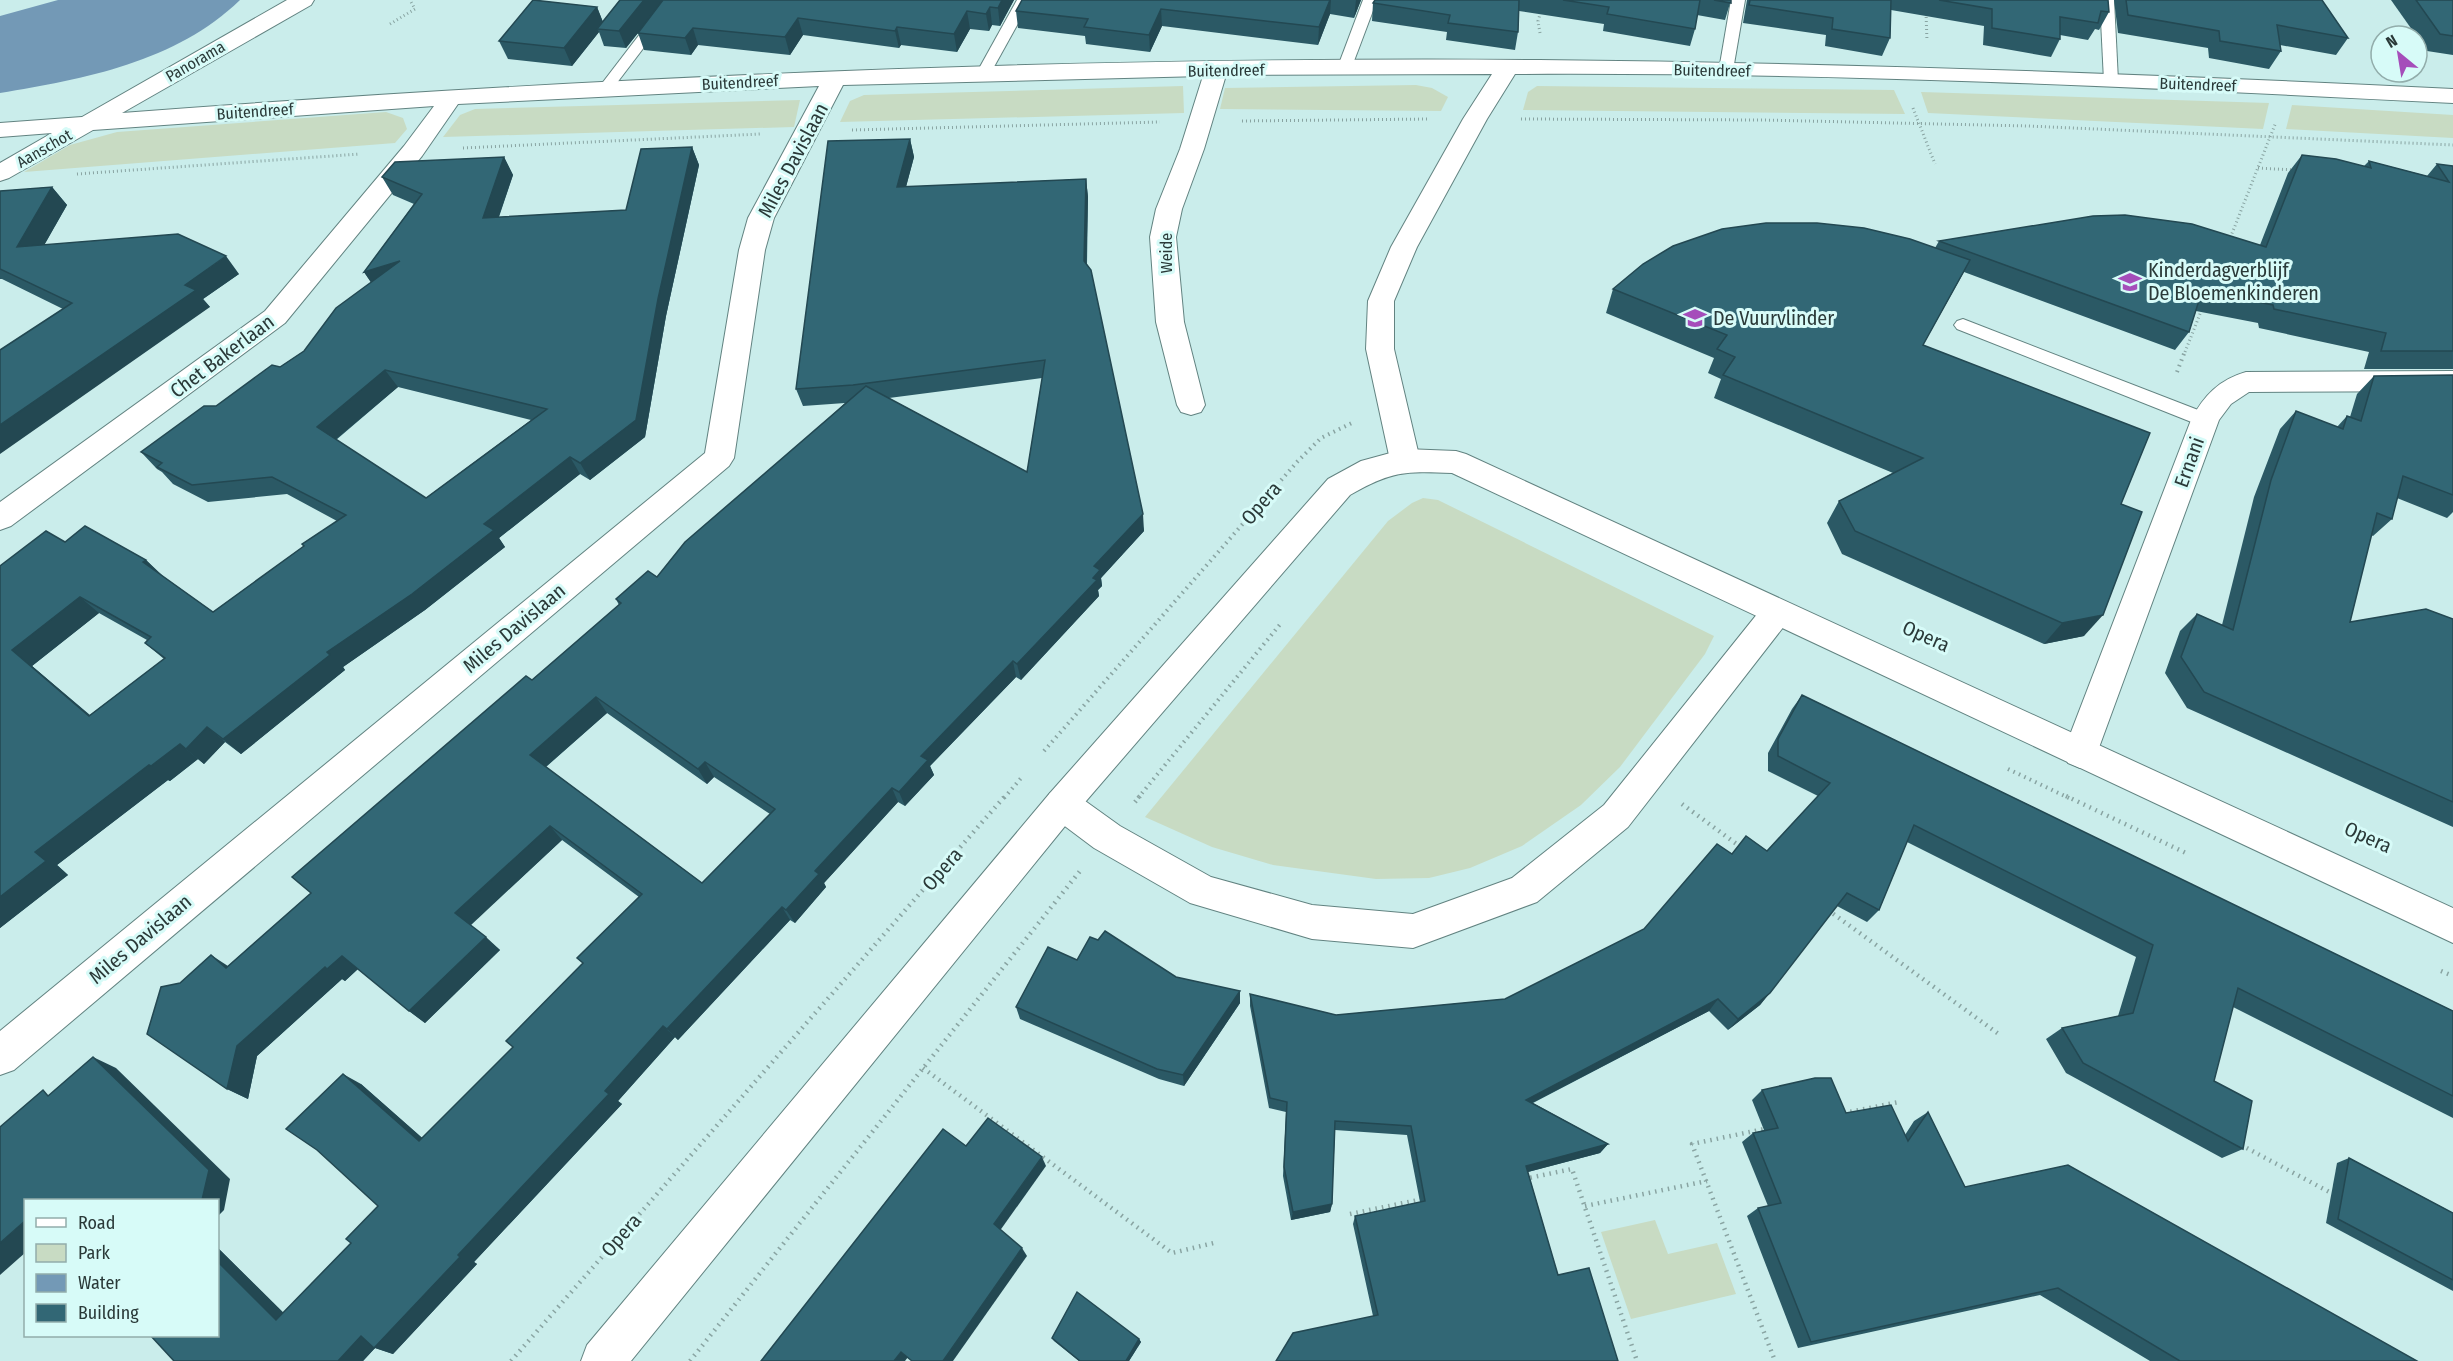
<svg xmlns="http://www.w3.org/2000/svg" width="2453" height="1361" viewBox="0 0 2453 1361" font-family="'Fira Sans Condensed',sans-serif">
<style>
.green{fill:#c8dbc3}
.water{fill:#7399b6}
.lines{fill:none;stroke-linecap:round;stroke-linejoin:round}
.service-casing{stroke:#628381;stroke-width:2}
.minor-casing{stroke:#628381;stroke-width:2}
.tertiary-casing{stroke:#628381;stroke-width:2}
.path-far2{stroke:#89a4a2;stroke-width:3;stroke-dasharray:1 3;stroke-linecap:butt}
.path-far1{stroke:#89a4a2;stroke-width:4;stroke-dasharray:1.5 4.5;stroke-linecap:butt}
.path{stroke:#89a4a2;stroke-width:4.5;stroke-dasharray:1.5 5;stroke-linecap:butt}
.service{fill:#fff;fill-rule:evenodd}
.minor{fill:#fff;fill-rule:evenodd}
.tertiary{fill:#fff;fill-rule:evenodd}
.wall{fill:#2b5965;fill-rule:evenodd}
.shaded-wall{fill:#234852}
.building{fill:#326775;stroke:#234852;stroke-width:1.5;fill-rule:evenodd}
.labels{text-anchor:middle;stroke-width:6;stroke-linejoin:round;paint-order:stroke}
.far-street-label{font-size:16px;fill:#2a3938;stroke:#d7fbf8}
.street-label{font-size:20px;fill:#2a3938;stroke:#d7fbf8}
.poi-label{font-size:20px;fill:#2a3938;stroke:#d7fbf8;text-anchor:start}
</style>
<rect width="100%" height="100%" fill="#caedeb"/>
<!-- green -->
<g class="green">
<polygon points="1416,85 1432,88 1448,97 1441,111 1220,109 1225,88"/>
<polygon points="1183,86 1184,113 840,122 850,101 864,95"/>
<polygon points="1537,86 1894,90 1905,114 1523,110 1528,92"/>
<polygon points="1921,92 2269,103 2263,129 1928,113"/>
<polygon points="800,100 794,127 443,137 460,115 475,109"/>
<polygon points="2292,105 2453,115 2453,138 2286,129"/>
<polygon points="386,112 403,118 407,129 395,143 24,172 70,145 117,132"/>
<polygon points="1423,498 1438,500 1714,636 1705,654 1620,767 1581,805 1522,846 1470,868 1429,878 1376,879 1273,865 1212,847 1145,817 1388,521 1412,503"/>
<polygon points="1655,1220 1668,1254 1717,1243 1736,1294 1631,1319 1601,1232"/>
</g>
<!-- water -->
<path class="water" d="M58 0H240C176 62 84 79 0 93V16Z"/>
<g class="lines">
<!-- service casing -->
<g class="service-casing">
<g id="service">
<polygon points="666,0 680,0 610,92 600,92 598,89 600,86"/>
<polygon points="1017,0 1031,0 990,74 988,77 978,77 976,74"/>
<polygon points="1363,0 1377,0 1351,69 1344,73 1339,72 1337,69"/>
<polygon points="1731,0 1745,0 1733,70 1726,74 1719,70"/>
<polygon points="2100,0 2114,0 2118,81 2111,85 2104,81"/>
<polygon points="1963,319 2211,415 2214,420 2211,425 2199,425 1957,329 1954,325 1957,321"/>
</g>
</g>
<!-- minor casing -->
<g class="minor-casing">
<g id="minor">
<path d="M287 0H314L311 5 122 113C593 77 1066 56 1539 60 1844 63 2148 74 2453 89V103C2141 87 1828 72 1515 74L1487 119 1417 247 1394 301V349L1420 460 1415 468 1405 471 1395 468 1390 460 1366 349 1368 301 1391 247 1463 119 1492 74 1226 75 1204 149 1182 209 1176 237 1184 322 1205 405 1201 412 1191 415 1181 412 1177 405 1156 322 1150 237 1156 209 1180 149 1203 76 843 85 774 218 765 250 734 458 729 466 14 1070 0 1075V1031L705 453 739 250 748 218 819 86 458 104 422 156 285 323 11 526 0 530V502L265 311 404 146 434 106 93 130 9 178 0 181V163L52 133 0 137V123L82 117Z"/>
<path d="M2453 371V391L2249 392 2231 404 2219 420 2097 753 2092 763 2080 768 2068 763 2063 753 2191 420C2204 395 2219 380 2246 372Z"/>
<polygon points="1777,599 1788,603 1793,612 1788,621 1628,827 1537,902 1413,948 1312,939 1190,903 1094,848 1050,815 1044,804 1050,793 1062,789 1074,793 1120,826 1211,877 1312,905 1413,914 1512,878 1604,805 1766,603"/>
</g>
</g>
<!-- tertiary casing -->
<g class="tertiary-casing">
<path id="tertiary" d="M1405 449 1456 451 1466 454 2453 908V943L1452 473C1405 471 1391 471 1350 495L1074 815 631 1361H581L587 1345 1050 793 1328 479 1361 461Z"/>
</g>
<!-- path-far2 -->
<g class="path-far2">
<polyline points="1926,13 1927,41"/>
<polyline points="390,24 415,9 410,0"/>
<polyline points="1540,33 1538,21 1541,11"/>
<polyline points="1913,108 1935,164"/>
<polyline points="1521,119 1762,120 2028,126 2453,145"/>
<polyline points="1242,121 1430,119"/>
<polyline points="852,130 1160,122"/>
<polyline points="463,148 761,134"/>
<polyline points="2258,168 2294,170"/>
<polyline points="77,174 360,154"/>
<polyline points="2229,241 2276,122"/>
<polyline points="2185,352 2202,309"/>
</g>
<!-- path-far1 -->
<g class="path-far1">
<polyline points="2177,372 2185,351"/>
<polyline points="1044,751 1297,462 1321,438 1354,422"/>
<polyline points="2008,769 2069,798"/>
<polyline points="1004,798 1022,777"/>
<polyline points="1138,798 1282,622"/>
</g>
<!-- path -->
<g class="path">
<polyline points="2066,796 2186,853"/>
<polyline points="1135,802 1140,796"/>
<polyline points="1682,804 1742,848"/>
<polyline points="1828,910 2000,1035"/>
<polyline points="2441,971 2453,976"/>
<polyline points="923,1068 1172,1253 1218,1242"/>
<polyline points="1844,1113 1899,1102"/>
<polyline points="1769,1128 1692,1144 1775,1361"/>
<polyline points="2241,1145 2335,1195"/>
<polyline points="1524,1179 1572,1169 1637,1361"/>
<polyline points="1585,1206 1707,1181"/>
<polyline points="1350,1214 1423,1199"/>
<polyline points="511,1361 1005,796"/>
<polyline points="690,1361 1080,871"/>
</g>
<!-- service -->
<use href="#service" class="service"/>
<!-- minor -->
<use href="#minor" class="minor"/>
<!-- tertiary -->
<use href="#tertiary" class="tertiary"/>
</g>
<!-- wall -->
<g class="wall">
<polygon points="620,0 1014,0 1000,26 992,25 989,31 970,29 957,52 901,45 899,48 803,35 790,55 698,45 691,55 644,50 638,33 626,48 604,46 599,32 572,66 508,59 499,41 597,7 603,22"/>
<polygon points="1022,0 1361,0 1354,18 1330,14 1318,45 1162,26 1150,52 1086,44 1085,36 1018,28 1016,11"/>
<polygon points="1375,0 1731,0 1725,20 1697,15 1695,29 1690,46 1603,31 1604,24 1519,11 1518,32 1515,50 1446,40 1447,32 1372,21 1373,3"/>
<polygon points="1747,0 2108,0 2109,12 2099,30 2095,29 2088,40 2060,35 2060,39 2051,57 1983,45 1984,26 1891,10 1890,38 1882,56 1825,46 1826,35 1743,23"/>
<polygon points="2114,0 2322,0 2348,38 2336,55 2280,45 2281,51 2269,69 2209,58 2208,48 2118,33"/>
<polygon points="2391,0 2453,0 2453,55 2427,51"/>
<path d="M910 139 914 157 906 187 1086 179 1088 197 1087 264 1144 531 1101 578 1102 586 1098 590 1099 596 1021 680 1016 677 930 766 934 775 905 806 898 802 824 883 826 887 795 923 790 920 678 1040 675 1037 618 1101 622 1104 474 1262 477 1264 393 1354 375 1348 363 1361H174L218 1335V1248L283 1313 351 1243 378 1206 361 1084 422 1138 513 1047 583 963 577 958 639 897 562 840 470 925 500 950 425 1023 409 1011 358 969 345 981 342 979 257 1056 248 1099 227 1089 180 983 228 966 311 893 532 680 619 605 616 599 657 577 845 403 803 406 796 389ZM1042 378 1027 472 889 398ZM607 713 707 784 714 777 770 814 702 883 546 767Z"/>
<path d="M692 147 699 165 666 316 645 437 590 480 580 474 499 538 505 547 425 610 343 667 345 670 241 754 225 742 204 764 198 759 170 781 168 780 57 865 68 875 0 928V566L65 542 146 560 162 576 213 612 304 546 302 544 337 521 287 494 208 502 173 484 162 472 157 469 141 452 280 367 304 351 371 282 364 272 414 204 393 195 382 177 504 157 513 175 499 217 626 210ZM398 387 531 420 426 498 336 440ZM99 613 147 640 145 643 164 659 90 715 32 666Z"/>
<polygon points="2302,155 2364,166 2369,161 2427,176 2437,164 2453,166 2453,369 2364,369 2369,352 2259,328 2258,323 2196,311 2189,332 2175,350 1964,272 1923,345 2121,504 2084,636 2044,644 1842,554 1827,523 1839,501 1893,473 1714,398 1721,379 1708,373 1714,358 1606,313 1613,289 1935,248 1939,241 2260,245 2288,173"/>
<polygon points="52,187 67,205 44,245 239,274 203,299 210,307 63,309 2,279 0,279 0,191"/>
<polygon points="2453,375 2453,512 2447,518 2397,498 2392,519 2373,536 2371,535 2350,622 2453,619 2453,827 2187,708 2165,673 2180,631 2197,614 2222,625 2254,497 2280,429 2296,411 2337,427 2347,416 2350,417 2357,394 2374,376"/>
<polygon points="1802,695 2453,1011 2453,1118 2233,1007 2214,1081 2243,1149 2222,1158 2066,1073 2046,1039 2062,1028 2118,1016 2136,957 1907,842 1879,910 1867,922 1837,906 1760,1005 1728,1030 1709,1011 1533,1103 1608,1144 1600,1153 1528,1172 1558,1275 1373,1316 1353,1224 1355,1216 1420,1202 1407,1135 1335,1130 1332,1204 1330,1212 1291,1220 1283,1176 1286,1112 1269,1108 1250,1006 1250,994 1336,1015 1505,999 1644,929 1732,854 1767,851 1818,796 1768,771 1768,753 1792,709"/>
<polygon points="1077,960 1176,977 1240,1003 1184,1086 1159,1079 1020,1019 1016,1007"/>
<polygon points="1762,1090 1846,1113 1905,1135 1914,1121 1928,1112 1965,1187 2417,1361 2150,1361 2040,1295 1798,1348 1747,1216 1758,1208 1768,1206 1742,1142 1753,1133 1764,1130 1752,1100"/>
<polygon points="2349,1158 2453,1213 2453,1291 2326,1223 2337,1163"/>
<polygon points="1052,1338 1139,1339 1141,1342 1129,1361 1079,1361 1054,1341"/>
</g>
<!-- shaded-wall -->
<g class="shaded-wall">
<polygon points="644,0 664,0 626,48 619,31"/>
<polygon points="1002,0 1014,0 1000,26 998,8"/>
<polygon points="1330,0 1331,0 1330,14 1318,45 1319,27"/>
<polygon points="1356,0 1361,0 1354,18"/>
<polygon points="597,7 604,25 597,29 599,32 572,66 564,48"/>
<polygon points="990,7 992,25 989,31 986,14"/>
<polygon points="1161,9 1162,26 1150,52 1149,35"/>
<polygon points="967,11 970,29 957,52 954,34"/>
<polygon points="798,18 803,35 790,55 785,37"/>
<polygon points="897,27 901,45 899,48 895,31"/>
<polygon points="693,28 698,45 691,55 685,38"/>
<polygon points="910,139 914,157 901,205 897,187"/>
<polygon points="692,147 699,165 666,316 645,437 590,480 580,463 658,299"/>
<polygon points="504,157 513,175 492,236 483,218"/>
<polygon points="1086,179 1088,197 1086,279 1084,261"/>
<polygon points="52,187 67,205 33,265 17,247"/>
<polygon points="226,256 239,274 203,299 210,307 0,454 0,425 185,285"/>
<polygon points="400,261 376,290 364,272"/>
<polygon points="385,370 398,387 330,444 317,427"/>
<polygon points="570,457 580,474 499,538 505,547 425,610 343,667 345,670 241,754 223,739 327,652 484,524"/>
<polygon points="1143,514 1144,531 1101,578 1102,586 1098,590 1099,596 1021,680 1017,664 1093,578 1094,566"/>
<polygon points="146,560 163,576 143,562"/>
<polygon points="80,597 99,613 32,666 108,731 89,716 12,650"/>
<polygon points="2103,615 2084,636 2044,644 2062,623"/>
<polygon points="1013,661 1016,677 930,766 934,775 905,806 899,792 921,756"/>
<polygon points="596,697 607,713 542,770 530,755"/>
<polygon points="207,727 225,742 204,764 186,749"/>
<polygon points="180,744 198,759 170,781 168,780 57,865 68,875 0,928 0,897 35,852 149,765"/>
<polygon points="705,762 714,777 707,784 698,769"/>
<polygon points="892,788 898,802 824,883 826,887 795,923 786,910 815,871"/>
<polygon points="550,826 562,840 470,926 455,913"/>
<polygon points="782,907 790,920 678,1040 667,1029"/>
<polygon points="486,937 500,950 425,1023 409,1011"/>
<polygon points="211,955 231,968 226,968"/>
<polygon points="342,956 359,968 345,981 342,979 257,1056 248,1099 227,1089 237,1046 325,967"/>
<polygon points="1240,991 1240,1003 1184,1086 1183,1075"/>
<polygon points="1770,993 1760,1005 1728,1030 1738,1019"/>
<polygon points="1718,999 1709,1011 1520,1109 1526,1100"/>
<polygon points="663,1026 675,1037 618,1101 622,1104 474,1262 477,1264 393,1354 375,1348 363,1361 338,1361 361,1336 458,1255"/>
<polygon points="93,1057 116,1068 230,1179 224,1210 218,1216 218,1200 202,1200"/>
<polygon points="343,1074 361,1084 436,1150 419,1141"/>
<polygon points="1608,1144 1600,1153 1520,1174 1526,1166"/>
<polygon points="1042,1157 1046,1166 999,1232 994,1224"/>
<polygon points="1332,1204 1330,1212 1291,1220 1293,1212"/>
<polygon points="26,1220 26,1252 0,1275 0,1243"/>
<polygon points="218,1248 297,1326 276,1320 218,1262"/>
<polygon points="1022,1248 1027,1256 953,1361 943,1361"/>
<polygon points="1139,1339 1141,1342 1129,1361 1126,1361"/>
<polygon points="901,1352 908,1357 905,1361 894,1361"/>
</g>
<!-- building -->
<g class="building">
<polygon points="533,0 597,7 564,48 499,41"/>
<polygon points="620,0 644,0 619,31 597,29"/>
<polygon points="663,0 1002,0 998,8 990,7 986,14 967,11 954,34 897,27 895,31 798,18 785,37 693,28 685,38 638,33"/>
<polygon points="1022,0 1330,0 1319,27 1161,9 1149,35 1084,27 1088,19 1016,11"/>
<polygon points="1375,0 1519,0 1518,32 1448,23 1450,15 1373,3"/>
<polygon points="1563,0 1700,0 1695,29 1607,14 1609,7"/>
<polygon points="1714,0 1731,0 1731,3"/>
<polygon points="1750,0 1891,0 1890,38 1832,29 1833,18 1749,5"/>
<polygon points="1939,0 2108,0 2109,12 2101,11 2098,23 2060,17 2060,39 1992,28 1992,9"/>
<polygon points="2126,0 2322,0 2348,38 2277,25 2281,51 2220,41 2219,31 2128,15"/>
<polygon points="2416,0 2453,0 2453,36 2440,34"/>
<path d="M910 139 897 187 1086 179 1084 261 1091 270 1143 514 1094 566 1100 570 1093 578 1097 580 1017 664 1013 661 921 756 928 760 899 792 892 788 815 871 819 874 786 910 782 907 667 1029 663 1026 605 1091 609 1094 458 1255 460 1257 374 1348 361 1336 338 1361H174L150 1335H218V1262L276 1320 351 1243 346 1239 378 1206 317 1150 286 1129 343 1074 419 1141 513 1047 506 1041 583 963 577 958 642 894 550 826 455 913 486 937 409 1011 342 956 327 969 325 967 237 1046 227 1089 147 1034 161 987 180 983 211 955 226 968 311 893 292 877 526 676 532 680 621 603 616 599 648 571 657 577 685 542 866 386 1027 472 1045 360 853 385 796 389 828 141ZM596 697 698 769 705 762 775 809 702 883 530 755Z"/>
<path d="M692 147 658 299 636 420 580 463 570 457 484 524 494 530 412 594 327 652 330 655 223 739 207 727 186 749 180 744 151 766 149 765 35 852 46 861 0 897V566L46 531 65 542 85 526 146 560 143 562 213 612 304 546 302 544 346 515 272 477 192 485 157 467 162 463 141 452 204 406H216L272 365 280 367 304 351 336 308 400 261 364 272 422 194 382 177 395 162 504 157 483 218 626 210 641 149ZM385 370 547 409 426 498 317 427ZM80 597 151 637 145 643 165 658 89 716 12 650Z"/>
<polygon points="2302,155 2336,159 2371,168 2369,161 2449,182 2437,164 2453,166 2453,351 2381,351 2386,333 2274,309 2273,305 2202,291 2189,332 1939,241 2093,216 2125,215 2192,224 2266,247"/>
<polygon points="52,187 17,247 178,234 226,256 185,285 196,290 0,425 0,350 72,303 0,269 0,191"/>
<polygon points="1766,223 1817,223 1864,228 1910,239 1970,260 1923,345 2150,433 2121,504 2142,512 2103,615 2062,623 1855,531 1839,501 1923,458 1723,375 1735,357 1717,349 1727,335 1613,289 1643,264 1673,246 1722,229"/>
<polygon points="2453,375 2453,495 2403,476 2392,519 2377,513 2350,622 2426,609 2453,619 2453,802 2204,692 2181,657 2197,614 2233,630 2271,480 2296,411 2343,429 2347,416 2361,421 2374,376"/>
<polygon points="1802,695 2453,1011 2453,1096 2238,988 2214,1081 2252,1101 2243,1149 2083,1063 2062,1028 2133,1013 2153,945 1914,825 1879,910 1847,893 1770,993 1738,1019 1718,999 1526,1100 1608,1144 1526,1166 1558,1275 1589,1268 1618,1361 1276,1361 1293,1333 1378,1315 1355,1216 1425,1201 1411,1126 1335,1121 1332,1204 1293,1212 1284,1167 1287,1102 1270,1098 1250,994 1336,1015 1505,999 1644,929 1717,844 1732,854 1746,836 1767,851 1830,783 1778,756 1778,739"/>
<polygon points="1105,931 1176,977 1240,991 1183,1075 1157,1069 1016,1007 1048,947 1077,960 1090,937 1098,940"/>
<polygon points="93,1057 209,1170 202,1200 26,1200 26,1220 0,1243 0,1127 43,1090 48,1096"/>
<polygon points="1815,1078 1831,1078 1846,1113 1891,1105 1908,1141 1928,1112 1965,1187 2068,1165 2417,1361 2180,1361 2058,1288 1811,1342 1758,1208 1781,1203 1753,1133 1778,1128 1762,1090"/>
<polygon points="988,1118 1042,1157 994,1224 1022,1248 943,1361 912,1361 901,1352 894,1361 761,1361 943,1129 966,1146"/>
<polygon points="2349,1158 2453,1213 2453,1280 2338,1219"/>
<polygon points="1077,1292 1139,1339 1126,1361 1080,1361 1052,1338"/>
</g>
<!-- icons -->
<defs>
<g id="school-bare" transform="scale(1.8)"><path d="M0-5L7-2L0 1L-7-2ZM-4 1L0 2.5L4 1V4Q0 6-4 4Z" fill="#a54dba" stroke="#d7fbf8" stroke-width="2.5" paint-order="stroke"/></g>
</defs>
<g fill-rule="evenodd">
<use href="#school-bare" x="2130" y="282"/>
<use href="#school-bare" x="1695" y="318"/>
</g>
<g class="labels">
<!-- far-street labels -->
<g class="far-street-label">
<text transform="translate(195 61) rotate(-30)" y="6">Panorama</text>
<text transform="translate(1226 70) rotate(-1)" y="6">Buitendreef</text>
<text transform="translate(1712 70) rotate(1)" y="6">Buitendreef</text>
<text transform="translate(740 82) rotate(-3)" y="6">Buitendreef</text>
<text transform="translate(2198 84) rotate(2)" y="6">Buitendreef</text>
<text transform="translate(255 111) rotate(-4)" y="6">Buitendreef</text>
<text transform="translate(44 148) rotate(-30)" y="6">Aanschot</text>
<text transform="translate(1166 253) rotate(-90)" y="6">Weide</text>
</g>
<!-- street labels -->
<g class="street-label">
<text transform="translate(793 160) rotate(-62)" y="7">Miles Davislaan</text>
<text transform="translate(222 356) rotate(-37)" y="7">Chet Bakerlaan</text>
<text transform="translate(2189 462) rotate(-70)" y="7">Ernani</text>
<text transform="translate(1261 503) rotate(-49)" y="7">Opera</text>
<text transform="translate(514 628) rotate(-40)" y="7">Miles Davislaan</text>
<text transform="translate(1926 636) rotate(24)" y="7">Opera</text>
<text transform="translate(2368 837) rotate(24)" y="7">Opera</text>
<text transform="translate(942 869) rotate(-49)" y="7">Opera</text>
<text transform="translate(140 939) rotate(-40)" y="7">Miles Davislaan</text>
<text transform="translate(621 1235) rotate(-49)" y="7">Opera</text>
</g>
<!-- poi labels -->
<g class="poi-label">
<text x="2148" y="277">Kinderdagverblijf<tspan x="2148" dy="23">De Bloemenkinderen</tspan></text>
<text x="1713" y="325">De Vuurvlinder</text>
</g>
</g>
<!-- legend -->
<rect x="24" y="1199" width="195" height="138" fill="#d7fbf8" stroke="#92adab" stroke-width="1.5"/>
<rect x="36" y="1218" width="30" height="9" fill="#ffffff" stroke="#92adab" stroke-width="1.5"/>
<text x="78" y="1229" font-size="18" fill="#2a3938">Road</text>
<rect x="36" y="1244" width="30" height="18" fill="#c8dbc3" stroke="#92adab" stroke-width="1.5"/>
<text x="78" y="1259" font-size="18" fill="#2a3938">Park</text>
<rect x="36" y="1274" width="30" height="18" fill="#7399b6" stroke="#92adab" stroke-width="1.5"/>
<text x="78" y="1289" font-size="18" fill="#2a3938">Water</text>
<rect x="36" y="1304" width="30" height="18" fill="#326775" stroke="#92adab" stroke-width="1.5"/>
<text x="78" y="1319" font-size="18" fill="#2a3938">Building</text>
<!-- north arrow -->
<g transform="translate(2399 54) rotate(330)"><circle r="28" fill="#d7fbf8" stroke="#92adab" stroke-width="1.5"/>
<path d="M0-4.5L10 22L0 15L-10 22Z" fill="#a54dba"/>
<text y="-9" font-size="16" font-weight="bold" text-anchor="middle" fill="#2a3938">N</text>
</g>
</svg>
